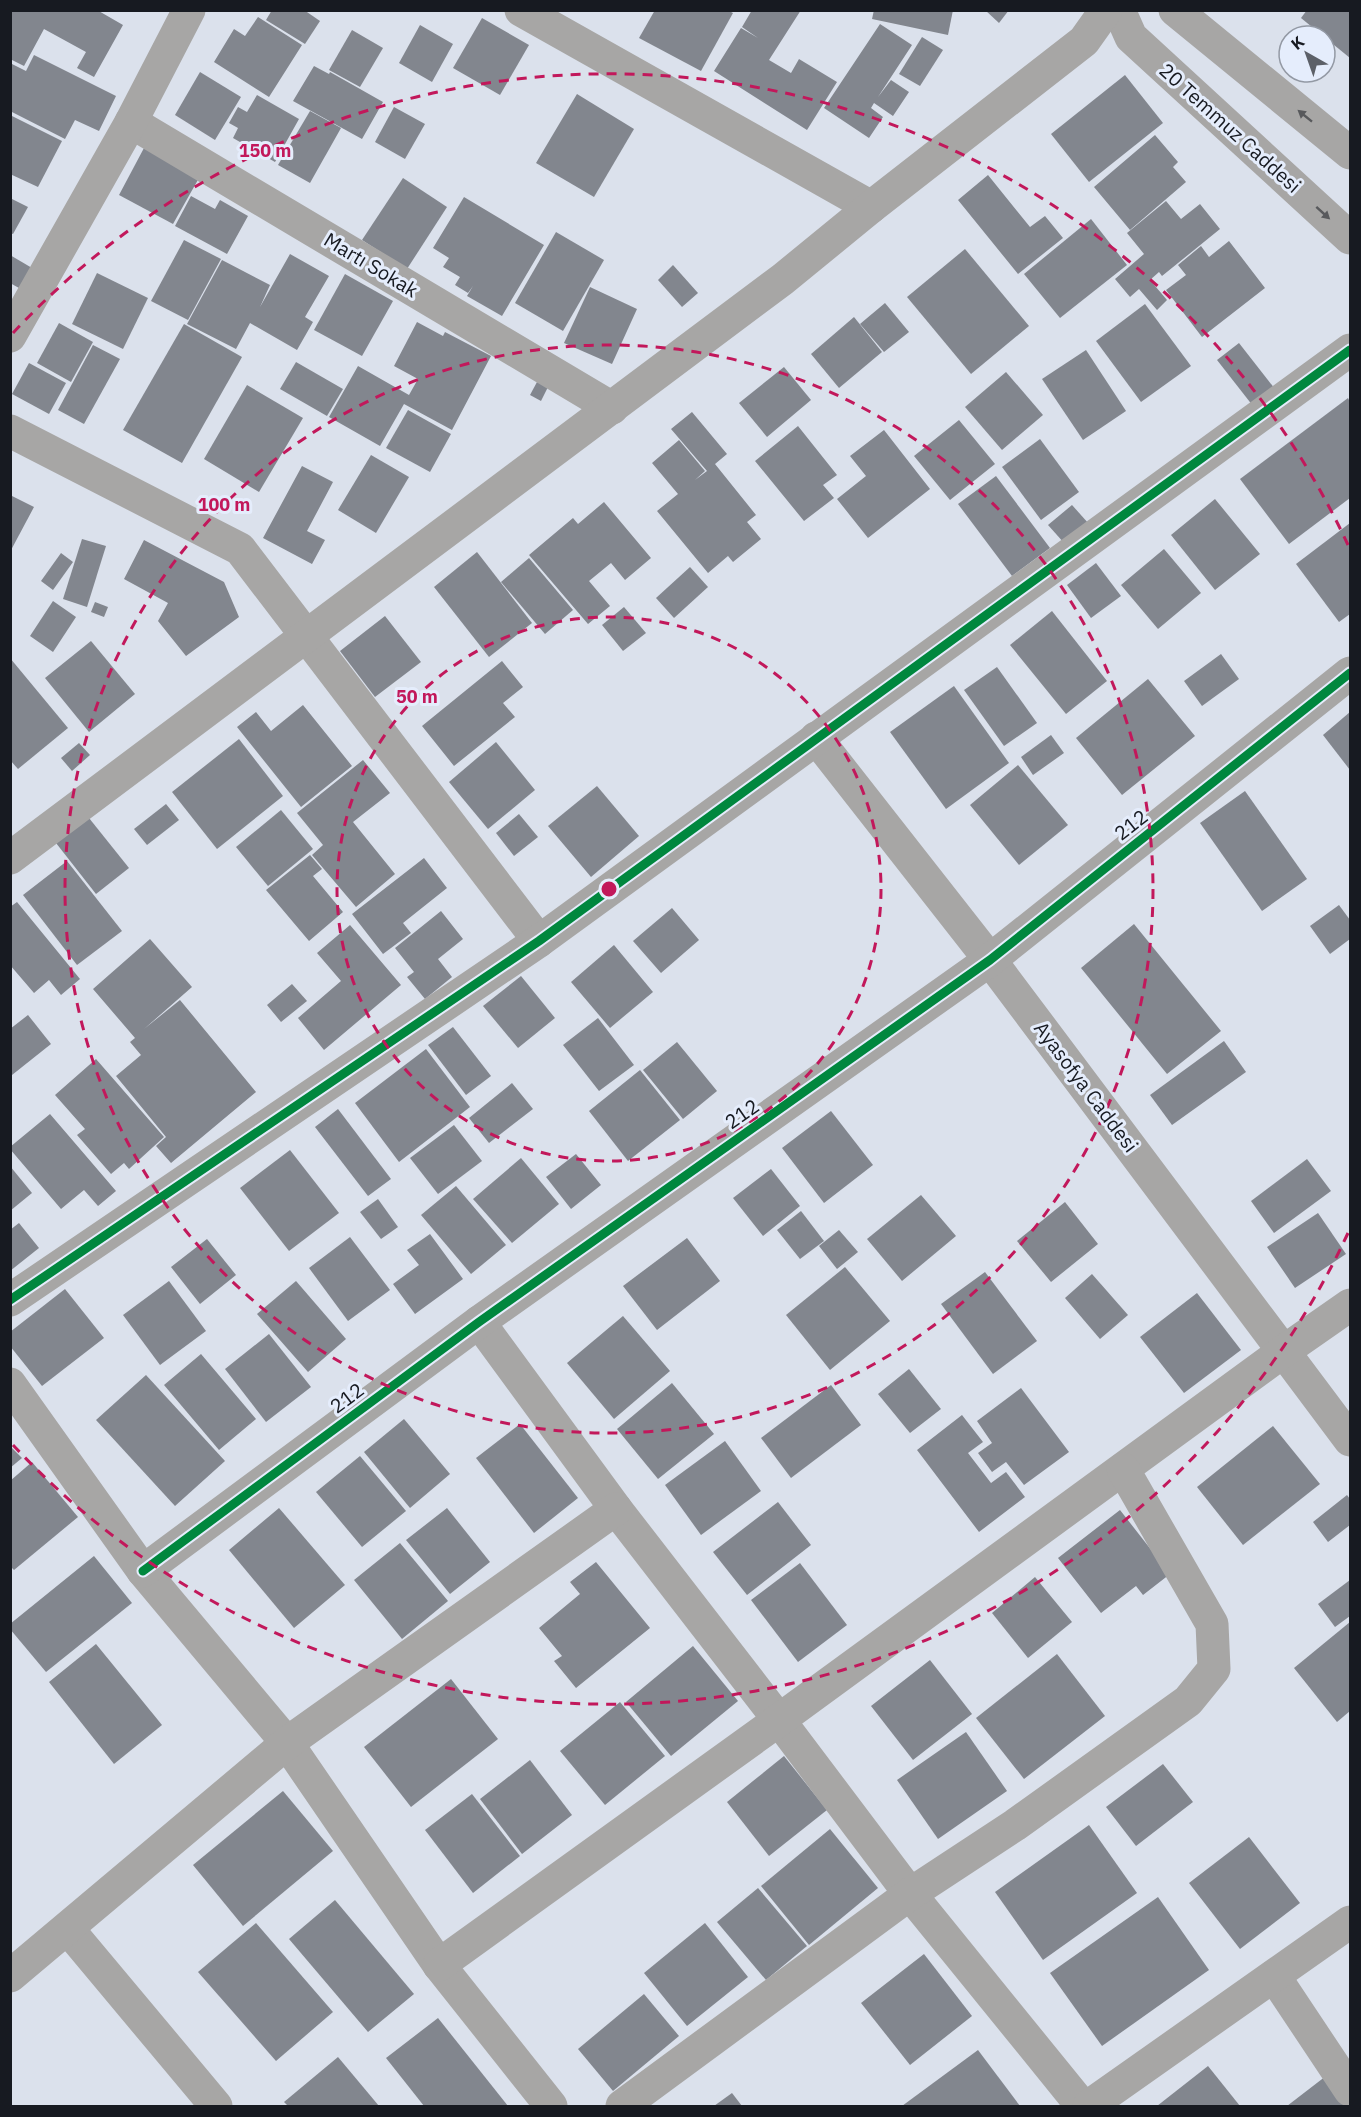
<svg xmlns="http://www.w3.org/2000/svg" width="1361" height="2117" viewBox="0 0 1361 2117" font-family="'IBM Plex Sans',sans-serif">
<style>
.building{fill:#82868e}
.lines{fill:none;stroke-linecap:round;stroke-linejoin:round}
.minor{stroke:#a7a6a5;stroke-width:33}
.cycleway-casing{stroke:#e5edfc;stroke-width:13}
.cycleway{stroke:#00873e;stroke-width:9}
.oneway{fill:#58595c}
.ring{fill:none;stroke:#c2185b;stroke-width:3;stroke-dasharray:10 8}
.labels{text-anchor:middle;stroke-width:6;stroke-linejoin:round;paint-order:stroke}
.street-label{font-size:20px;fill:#171a21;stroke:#e5edfc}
.centre{fill:#c2185b;stroke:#e5edfc;stroke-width:3}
.ring-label{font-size:18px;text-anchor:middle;font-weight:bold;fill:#c2185b;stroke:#e5edfc;stroke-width:6;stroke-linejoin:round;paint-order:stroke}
</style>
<rect width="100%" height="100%" fill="#dbe1ec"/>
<!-- building -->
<g class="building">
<polygon points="10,10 97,10 123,25 94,77 77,68 86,52 44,29 24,66 10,59"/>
<polygon points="272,10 304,10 320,21 305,44 266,20"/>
<polygon points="655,10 727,10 733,13 701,71 639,38"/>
<polygon points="752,10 801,10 769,60 791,73 799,59 837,82 807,130 714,71 741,28 758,38 742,27"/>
<polygon points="874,10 953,10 948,35 872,19"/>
<polygon points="985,10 1009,10 999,23"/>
<polygon points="1307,10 1350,10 1350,58 1301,18"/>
<polygon points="258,17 302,45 269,97 214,62 234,29 245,36"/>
<polygon points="482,18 529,45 500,95 453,68"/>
<polygon points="880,24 912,45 878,97 891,80 909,92 893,116 874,103 871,108 883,117 869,138 824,108"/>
<polygon points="420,25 453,44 432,82 399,63"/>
<polygon points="352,30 383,48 360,87 329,70"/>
<polygon points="922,37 943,50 920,86 899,74"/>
<polygon points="34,55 116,96 99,131 75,120 65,139 10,111 10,67 12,64 26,71"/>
<polygon points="314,66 329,74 330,72 383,102 362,139 293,101"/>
<polygon points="200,72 241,97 215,140 175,115"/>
<polygon points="1125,75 1163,123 1089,182 1051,134"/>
<polygon points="577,94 634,129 594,197 536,163"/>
<polygon points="257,95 299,119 275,162 233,138 238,128 229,123 238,107 247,112"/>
<polygon points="394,107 425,124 405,159 375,142"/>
<polygon points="310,111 341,128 310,183 278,165"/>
<polygon points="10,115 62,141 38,187 10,174"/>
<polygon points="1155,135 1178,162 1173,167 1186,182 1130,230 1094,187"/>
<polygon points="144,148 199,178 173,224 119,195"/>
<polygon points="988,175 1030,227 1045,216 1063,238 1018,274 958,200"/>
<polygon points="403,178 447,207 407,269 362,240"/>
<polygon points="191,196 215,209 220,200 248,216 227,254 175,226"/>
<polygon points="464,197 544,245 502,316 467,296 473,286 468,293 455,285 460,277 443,267 449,258 433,248"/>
<polygon points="10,198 28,207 13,234 10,233"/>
<polygon points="1166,201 1181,219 1200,204 1220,229 1162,276 1159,272 1150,280 1167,300 1157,310 1139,289 1130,297 1115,279 1144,254 1127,233"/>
<polygon points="1091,219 1127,265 1060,318 1024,274"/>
<polygon points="556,232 604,260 563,331 515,303"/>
<polygon points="184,240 221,259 188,320 151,301"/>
<polygon points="1229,241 1265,288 1202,337 1166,290 1186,275 1178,265 1201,246 1209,257"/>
<polygon points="965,249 1029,326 971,374 907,297"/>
<polygon points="290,254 329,276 305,317 313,322 297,350 250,323 236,349 187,324 222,260 270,285 260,307"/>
<polygon points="10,255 32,268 19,288 10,283"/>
<polygon points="673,265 698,293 682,307 658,280"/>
<polygon points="97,273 148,298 123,349 72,324"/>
<polygon points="345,274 393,301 362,356 314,330"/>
<polygon points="590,287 637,309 612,364 564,343"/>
<polygon points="885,303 909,332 884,352 860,324"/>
<polygon points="1145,304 1191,366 1141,402 1096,341"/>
<polygon points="854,317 882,352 839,388 811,354"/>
<polygon points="417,322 443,336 445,332 491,356 452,430 404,404 380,446 329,417 358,366 409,395 418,379 394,366"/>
<polygon points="59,323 93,342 71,382 37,363"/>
<polygon points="184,324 242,357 182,463 123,430"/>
<polygon points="1239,343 1275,389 1253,406 1217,360"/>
<polygon points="93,345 120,359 84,424 58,410"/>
<polygon points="1086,350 1126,411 1083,440 1042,379"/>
<polygon points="296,362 343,389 327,416 280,389"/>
<polygon points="29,363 66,383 49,414 12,394"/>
<polygon points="784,367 811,400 767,437 739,403"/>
<polygon points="1006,372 1043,415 1002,450 965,407"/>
<polygon points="537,382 548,387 541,401 530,395"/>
<polygon points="247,385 303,418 259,492 204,459"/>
<polygon points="1348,398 1350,402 1350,498 1289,544 1240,479"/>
<polygon points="408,410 451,434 430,472 386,448"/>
<polygon points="692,412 727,454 715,464 756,515 747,522 761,539 733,562 728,556 708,573 657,511 678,494 652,463 679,440 705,471 695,480 707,471 671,429"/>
<polygon points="959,420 995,464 950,500 914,456"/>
<polygon points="798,426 837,475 823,485 834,498 804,521 755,461"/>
<polygon points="884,430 930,489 868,538 837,499 866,476 850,456"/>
<polygon points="1040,439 1079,492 1041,520 1002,467"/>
<polygon points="371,455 409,477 376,533 338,510"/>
<polygon points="302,466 333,482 307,531 325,540 312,564 263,538"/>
<polygon points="996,476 1050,548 1012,576 958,504"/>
<polygon points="10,495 34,507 10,552"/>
<polygon points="1215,499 1260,554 1215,590 1171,535"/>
<polygon points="604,502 651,558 625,580 611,563 589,581 610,606 588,624 529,555 573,518 578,524"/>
<polygon points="1072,505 1089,524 1065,544 1048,525"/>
<polygon points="1350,523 1350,614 1339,622 1296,564"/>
<polygon points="82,539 106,546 87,607 63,599"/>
<polygon points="144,540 224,582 239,617 186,656 158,621 168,603 124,579"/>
<polygon points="1164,549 1201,593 1158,629 1121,585"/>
<polygon points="477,552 532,623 489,657 434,587"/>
<polygon points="61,553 73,562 53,590 41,581"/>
<polygon points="529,558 573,610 545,634 501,582"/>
<polygon points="1096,563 1121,596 1091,618 1067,585"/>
<polygon points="690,567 708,587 674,618 656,598"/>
<polygon points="53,601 76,617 53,652 30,636"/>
<polygon points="95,602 108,607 104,617 91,612"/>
<polygon points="624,607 646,633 623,651 602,625"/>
<polygon points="1052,611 1107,681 1066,714 1010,645"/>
<polygon points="385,616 421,662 375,697 340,651"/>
<polygon points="91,641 135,694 89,732 45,678"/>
<polygon points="1221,654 1239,679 1202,706 1184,681"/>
<polygon points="10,658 68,728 18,769 10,760"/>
<polygon points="502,661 523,687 503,703 515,717 454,766 422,726"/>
<polygon points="997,667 1037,723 1004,746 964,690"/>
<polygon points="1148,679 1195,736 1122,795 1076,738"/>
<polygon points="954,686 1009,763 946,809 890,732"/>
<polygon points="303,705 352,766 301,807 237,727 256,712 271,731"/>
<polygon points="1350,712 1350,770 1323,735"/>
<polygon points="1051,735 1064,753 1033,775 1021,757"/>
<polygon points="239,739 283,796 217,849 172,792"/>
<polygon points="496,742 535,790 488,829 449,782"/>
<polygon points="79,743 90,755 72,771 61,758"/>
<polygon points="363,760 390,793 353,822 395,874 356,907 312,855 323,845 297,813"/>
<polygon points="1018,765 1068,825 1019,865 970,805"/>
<polygon points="597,786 639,836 591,877 548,826"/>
<polygon points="1245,791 1307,879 1262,911 1200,823"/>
<polygon points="166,804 179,820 147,845 134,829"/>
<polygon points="281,810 313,849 268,886 236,847"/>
<polygon points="519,814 538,837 514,856 496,833"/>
<polygon points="89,818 129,868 96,894 56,843"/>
<polygon points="310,855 322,869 313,876 343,912 309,941 266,890"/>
<polygon points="424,858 447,888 403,923 411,933 383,954 352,914"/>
<polygon points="67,861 122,931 77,965 23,895"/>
<polygon points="17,902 80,979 61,995 49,980 34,993 10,965 10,907"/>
<polygon points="1339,905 1350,920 1350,939 1330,954 1310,926"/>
<polygon points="672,908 699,940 661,973 633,941"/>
<polygon points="441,911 463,939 438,959 452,977 425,999 407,977 414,972 395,948"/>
<polygon points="1134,924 1221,1031 1167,1074 1081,968"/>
<polygon points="350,925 401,985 324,1050 298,1018 341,981 317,953"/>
<polygon points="150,939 192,987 144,1029 180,1000 256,1092 171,1163 156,1146 166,1137 116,1076 141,1055 130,1042 135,1038 93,989"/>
<polygon points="614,945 653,992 610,1028 571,982"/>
<polygon points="521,976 555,1018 518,1048 483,1006"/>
<polygon points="292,984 307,1001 281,1022 267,1005"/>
<polygon points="28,1015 51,1044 12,1075 10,1029"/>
<polygon points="598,1018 634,1065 599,1091 563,1045"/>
<polygon points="453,1027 491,1076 466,1095 428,1045"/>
<polygon points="1224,1041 1246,1072 1172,1125 1150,1095"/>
<polygon points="677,1042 717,1091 683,1119 643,1070"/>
<polygon points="426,1049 470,1107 399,1162 355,1103"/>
<polygon points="96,1059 164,1137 129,1169 124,1163 111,1174 77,1135 85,1129 55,1095"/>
<polygon points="640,1070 680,1120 628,1161 589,1111"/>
<polygon points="512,1083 533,1109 489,1143 469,1118"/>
<polygon points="338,1109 391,1179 368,1196 315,1127"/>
<polygon points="831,1111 873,1165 824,1203 782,1148"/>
<polygon points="50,1114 116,1191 98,1206 84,1190 61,1209 10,1149 10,1147"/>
<polygon points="454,1125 482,1161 438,1194 410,1158"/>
<polygon points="290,1150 339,1213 289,1251 240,1188"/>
<polygon points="576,1154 601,1185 571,1209 546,1177"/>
<polygon points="521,1158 559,1204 512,1243 473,1199"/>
<polygon points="1307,1159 1331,1191 1274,1233 1251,1201"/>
<polygon points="10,1166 32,1193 10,1211"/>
<polygon points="771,1169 800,1206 763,1236 733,1198"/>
<polygon points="456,1186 506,1245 471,1274 421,1215"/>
<polygon points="921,1195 956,1236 902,1281 867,1239"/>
<polygon points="378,1199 398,1227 381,1239 360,1212"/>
<polygon points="1065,1202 1098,1244 1051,1282 1017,1241"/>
<polygon points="801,1211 824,1241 800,1259 777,1230"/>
<polygon points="1318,1213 1346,1254 1295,1288 1267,1247"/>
<polygon points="19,1223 39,1248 10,1271 10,1230"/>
<polygon points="839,1230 858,1252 837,1269 819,1246"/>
<polygon points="430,1234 463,1279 415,1314 393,1284 419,1265 407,1250"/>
<polygon points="350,1237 390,1290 348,1321 309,1268"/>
<polygon points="687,1238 720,1281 657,1330 623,1286"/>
<polygon points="207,1239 236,1275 200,1304 171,1267"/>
<polygon points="845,1267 890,1321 830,1370 786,1315"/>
<polygon points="985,1272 1037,1341 993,1374 941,1304"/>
<polygon points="1092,1274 1128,1315 1100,1339 1065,1298"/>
<polygon points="169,1281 206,1331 160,1365 123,1315"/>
<polygon points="296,1281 346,1339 308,1372 257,1314"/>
<polygon points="65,1289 104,1338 42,1386 10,1346 10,1332"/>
<polygon points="1197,1293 1241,1350 1184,1393 1140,1337"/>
<polygon points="623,1316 670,1371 614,1419 567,1363"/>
<polygon points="269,1334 311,1387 266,1422 225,1369"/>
<polygon points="201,1354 256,1419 219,1450 164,1385"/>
<polygon points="909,1369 941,1409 910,1433 878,1394"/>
<polygon points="146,1375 225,1461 175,1506 96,1420"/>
<polygon points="672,1383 714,1434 658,1479 617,1429"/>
<polygon points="831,1385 861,1425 791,1478 761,1438"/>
<polygon points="1021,1388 1069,1452 1024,1485 1006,1462 992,1472 978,1453 992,1443 977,1421"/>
<polygon points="962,1415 983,1442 968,1453 991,1483 1006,1472 1025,1497 979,1532 917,1450"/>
<polygon points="404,1419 450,1474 410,1508 364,1452"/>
<polygon points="520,1424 578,1498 534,1533 476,1458"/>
<polygon points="1273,1426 1320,1484 1243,1545 1197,1487"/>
<polygon points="725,1441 761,1491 701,1535 665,1485"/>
<polygon points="10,1446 22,1458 10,1468"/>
<polygon points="360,1456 406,1511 362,1547 316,1492"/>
<polygon points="32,1462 78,1517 14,1570 10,1566 10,1481"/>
<polygon points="1347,1495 1350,1499 1350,1525 1328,1542 1313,1522"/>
<polygon points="778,1502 811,1545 747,1595 713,1552"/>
<polygon points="279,1508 345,1585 294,1628 229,1550"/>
<polygon points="447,1508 490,1562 450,1594 406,1540"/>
<polygon points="1120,1510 1170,1574 1143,1595 1136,1586 1101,1613 1058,1558"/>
<polygon points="400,1543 448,1601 402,1639 354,1580"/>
<polygon points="94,1556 132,1603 46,1672 10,1629 10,1624"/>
<polygon points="596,1562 650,1628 576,1688 554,1661 562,1656 539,1628 580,1594 570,1582"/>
<polygon points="800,1563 847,1625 798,1662 751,1600"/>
<polygon points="1035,1577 1072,1622 1028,1658 992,1613"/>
<polygon points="1350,1580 1350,1616 1335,1627 1318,1604"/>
<polygon points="1350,1622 1350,1711 1337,1722 1294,1668"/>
<polygon points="96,1644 162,1725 114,1764 49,1682"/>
<polygon points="693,1646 738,1701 671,1756 626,1702"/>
<polygon points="1057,1654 1105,1716 1024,1779 976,1718"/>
<polygon points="930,1660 972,1714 913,1760 871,1706"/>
<polygon points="451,1679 498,1739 411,1807 364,1747"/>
<polygon points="620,1702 665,1756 605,1805 560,1751"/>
<polygon points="966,1732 1007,1791 938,1839 897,1780"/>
<polygon points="784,1756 827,1810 769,1856 727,1802"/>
<polygon points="530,1760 572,1815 522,1854 480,1799"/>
<polygon points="1163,1764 1193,1802 1136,1846 1106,1807"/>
<polygon points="283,1791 333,1851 243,1926 193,1865"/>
<polygon points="472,1794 520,1856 473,1893 425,1830"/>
<polygon points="1089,1825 1137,1893 1043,1960 995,1892"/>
<polygon points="830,1829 878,1888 809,1945 761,1886"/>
<polygon points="1249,1837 1300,1903 1240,1949 1189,1883"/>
<polygon points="758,1888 807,1946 766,1980 717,1922"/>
<polygon points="1158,1897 1209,1970 1102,2046 1050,1973"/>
<polygon points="335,1900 414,1994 368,2032 289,1939"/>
<polygon points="256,1923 333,2012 276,2061 198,1972"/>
<polygon points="705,1923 748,1977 687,2026 644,1973"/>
<polygon points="924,1954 972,2016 910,2065 861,2003"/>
<polygon points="644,1994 679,2036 613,2091 578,2049"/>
<polygon points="438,2018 508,2106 424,2106 386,2058"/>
<polygon points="978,2050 1020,2106 902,2106"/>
<polygon points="338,2057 379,2106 288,2106 284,2102"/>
<polygon points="1208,2066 1240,2106 1157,2106"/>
<polygon points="1326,2076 1350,2106 1287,2106"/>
<polygon points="732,2093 742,2106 714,2106"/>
</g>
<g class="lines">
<!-- minor -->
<g class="minor">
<polyline points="521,10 871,207"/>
<polyline points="1119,10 1131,37 1350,238"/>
<polyline points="1175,10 1350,153"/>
<polyline points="131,122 612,408"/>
<polyline points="10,336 131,122 189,10"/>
<polyline points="10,431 240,549 539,941"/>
<polyline points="816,738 990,960 1350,1440"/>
<polyline points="10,858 783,279 871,207 1084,41 1106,10"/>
<polyline points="10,1300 539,941 1350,350"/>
<polyline points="479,1322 616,1509 779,1720 910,1894 1082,2106"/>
<polyline points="10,1384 143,1571 287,1743 439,1965 551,2106"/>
<polyline points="143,1571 479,1322 990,960 1350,673"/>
<polyline points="68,1929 216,2106"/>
<polyline points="439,1965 779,1720 1284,1351 1350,1305"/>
<polyline points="10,1976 287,1743 616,1509"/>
<polyline points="1274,1976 1350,2090"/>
<polyline points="622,2106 910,1894 1015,1825 1188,1701 1214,1669 1212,1624 1123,1469"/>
<polyline points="1089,2106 1350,1922"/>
</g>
<!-- cycleway casing -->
<g class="cycleway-casing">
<g id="cycleway">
<polyline points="10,1300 539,941 1350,350"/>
<polyline points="143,1571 479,1322 990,960 1350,673"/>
</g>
</g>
<!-- cycleway -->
<use href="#cycleway" class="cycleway"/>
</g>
<!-- one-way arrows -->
<defs><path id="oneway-solid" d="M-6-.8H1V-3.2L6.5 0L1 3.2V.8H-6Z" transform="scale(1.5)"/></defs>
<g class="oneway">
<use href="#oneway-solid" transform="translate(1305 116) rotate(-141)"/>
<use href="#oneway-solid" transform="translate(1323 213) rotate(42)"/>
</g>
<!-- distance rings -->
<g class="ring">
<circle cx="609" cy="889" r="272"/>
<circle cx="609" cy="889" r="544"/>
<path d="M1348 1233A815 815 0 0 1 13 1445M13 333A815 815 0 0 1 1348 545"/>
</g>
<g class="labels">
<!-- street labels -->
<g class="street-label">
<text transform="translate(1230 128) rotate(42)" y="7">20 Temmuz Caddesi</text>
<text transform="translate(371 265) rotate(31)" y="7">Martı Sokak</text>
<text transform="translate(1131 825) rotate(-38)" y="7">212</text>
<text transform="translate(1086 1087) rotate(53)" y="7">Ayasofya Caddesi</text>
<text transform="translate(742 1114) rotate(-35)" y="7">212</text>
<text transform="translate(347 1398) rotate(-37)" y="7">212</text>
</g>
</g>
<circle cx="609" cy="889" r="9" class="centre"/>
<g class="ring-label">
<text x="265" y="157">150 m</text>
<text x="224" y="511">100 m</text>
<text x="417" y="703">50 m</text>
</g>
<!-- border -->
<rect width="1361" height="2117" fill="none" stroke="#171a21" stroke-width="24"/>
<!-- north arrow -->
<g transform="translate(1307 54) rotate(320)"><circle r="28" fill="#e5edfc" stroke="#9399a4" stroke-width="1.5"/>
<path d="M0-4.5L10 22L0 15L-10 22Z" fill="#5c6068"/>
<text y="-9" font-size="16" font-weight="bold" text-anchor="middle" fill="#171a21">K</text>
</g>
</svg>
